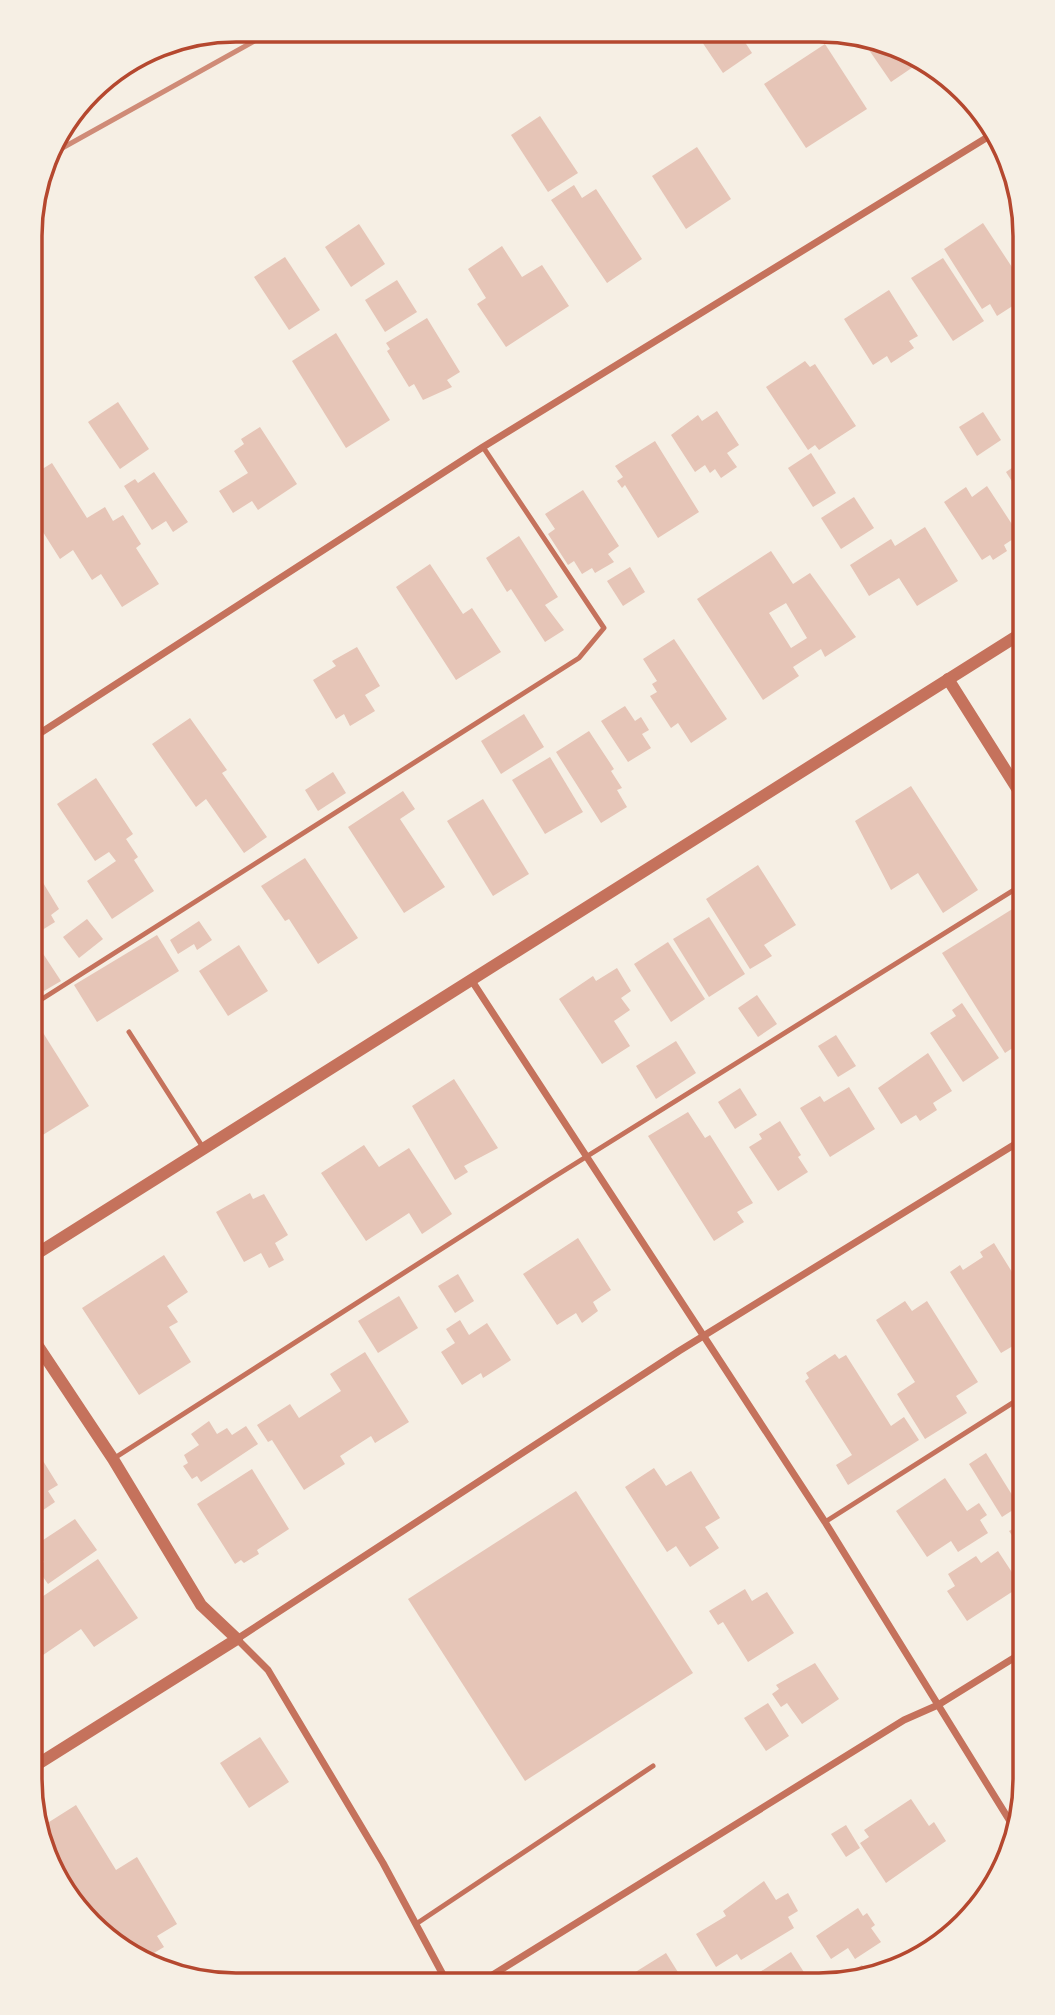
<svg xmlns="http://www.w3.org/2000/svg" width="1055" height="2015" viewBox="0 0 1055 2015" font-family="'Crimson Pro',serif">
<style>
.building{fill:#e6c5b7;fill-rule:evenodd}
.lines{fill:none;stroke-linecap:round;stroke-linejoin:round}
.service{stroke:#c5725c;stroke-width:5}
.minor{stroke:#c5725c;stroke-width:7}
.tertiary{stroke:#c5725c;stroke-width:12}
.rail{stroke:#cf8b77;stroke-width:5}
.rim{fill:none;stroke:#b5482f;stroke-width:3.5}
</style>
<rect width="100%" height="100%" fill="#f6efe4"/>
<!-- building -->
<g class="building">
<polygon points="696,33 739,33 752,53 723,73"/>
<polygon points="858,34 859,34 919,63 891,82"/>
<polygon points="825,44 867,109 806,148 764,84"/>
<polygon points="540,116 578,173 548,192 511,135"/>
<polygon points="697,147 731,199 686,229 652,176"/>
<polygon points="574,185 582,198 596,189 642,259 607,283 551,200"/>
<polygon points="983,223 1025,287 1020,290 1025,298 997,316 990,304 982,309 944,249"/>
<polygon points="359,224 385,264 351,287 325,247"/>
<polygon points="502,246 522,277 542,265 569,306 506,347 477,304 486,298 468,269"/>
<polygon points="285,257 320,310 289,330 254,277"/>
<polygon points="943,258 984,321 953,341 911,278"/>
<polygon points="397,280 417,312 385,332 365,300"/>
<polygon points="889,290 918,336 909,341 914,348 891,363 887,356 873,365 844,319"/>
<polygon points="427,318 460,372 447,380 452,387 423,400 414,384 409,387 387,351 390,349 386,343"/>
<polygon points="336,333 390,420 346,448 292,361"/>
<polygon points="805,361 810,367 815,364 856,426 819,450 815,445 808,450 766,387"/>
<polygon points="118,402 149,449 120,469 88,422"/>
<polygon points="717,411 739,445 727,453 737,467 721,478 715,469 710,473 705,465 695,472 671,435 698,415 702,421"/>
<polygon points="983,412 1001,440 977,456 959,427"/>
<polygon points="260,427 297,484 258,510 252,501 233,513 219,491 248,473 234,451 244,444 241,439"/>
<polygon points="655,441 699,512 658,538 625,485 622,488 617,481 623,477 615,466"/>
<polygon points="811,453 836,493 813,507 788,468"/>
<polygon points="1025,459 1025,502 1006,472"/>
<polygon points="52,463 87,518 105,507 113,521 123,515 141,544 136,548 159,584 122,607 101,574 92,580 73,550 60,559 31,513 31,476"/>
<polygon points="154,472 188,522 173,532 166,521 152,530 124,486 135,479 138,483"/>
<polygon points="987,486 1019,535 1004,545 1007,551 993,560 990,555 982,560 944,502 966,487 972,497"/>
<polygon points="583,490 619,546 608,554 614,562 595,573 592,568 582,574 574,561 568,565 548,534 555,529 545,514"/>
<polygon points="854,497 874,528 841,549 821,518"/>
<polygon points="925,527 958,581 917,606 899,578 869,596 850,565 891,539 895,546"/>
<polygon points="519,536 558,597 545,605 564,630 545,642 511,589 507,592 486,558"/>
<path d="M771 551 793 584 810 573 856 637 825 657 821 649 793 667 799 676 763 700 697 599ZM786 603 807 638 791 648 769 613Z"/>
<polygon points="430,564 463,614 472,608 501,652 456,680 396,587"/>
<polygon points="630,567 645,592 623,606 607,581"/>
<polygon points="674,639 727,719 691,743 678,723 671,728 650,696 657,692 652,684 657,681 643,659"/>
<polygon points="357,647 380,686 365,695 375,711 350,726 344,714 336,719 313,680 336,666 332,661"/>
<polygon points="625,706 635,721 641,717 649,730 642,734 651,748 628,762 601,721"/>
<polygon points="524,714 544,747 501,774 481,741"/>
<polygon points="190,718 227,770 222,773 267,837 244,853 206,799 196,807 152,744"/>
<polygon points="589,731 614,769 611,771 622,788 617,790 627,807 601,823 556,752"/>
<polygon points="550,757 583,812 545,834 512,780"/>
<polygon points="333,772 346,793 318,811 305,790"/>
<polygon points="96,778 133,834 126,839 138,857 134,860 154,891 112,919 87,881 116,861 109,852 95,861 57,804"/>
<polygon points="911,786 978,890 943,913 918,873 891,890 855,821"/>
<polygon points="403,791 415,809 400,819 445,887 404,913 348,827"/>
<polygon points="483,799 529,874 493,896 447,821"/>
<polygon points="305,858 358,938 318,964 289,919 285,921 261,886"/>
<polygon points="31,863 59,909 51,915 55,922 31,937"/>
<polygon points="758,865 796,925 764,945 772,956 750,969 706,899"/>
<polygon points="1025,901 1025,1040 1005,1053 942,953"/>
<polygon points="709,917 745,974 709,997 673,939"/>
<polygon points="87,919 103,939 79,958 63,937"/>
<polygon points="199,921 212,940 197,950 194,944 178,954 170,940"/>
<polygon points="157,935 179,971 97,1022 74,985"/>
<polygon points="668,942 705,999 671,1022 634,964"/>
<polygon points="239,945 268,991 228,1016 199,971"/>
<polygon points="38,946 61,981 44,991 31,970 31,950"/>
<polygon points="617,968 631,991 621,998 630,1010 614,1021 630,1046 602,1064 559,999 593,976 596,981"/>
<polygon points="31,980 42,996 31,1004"/>
<polygon points="757,995 777,1024 758,1037 738,1008"/>
<polygon points="962,1003 999,1058 963,1082 930,1033 956,1016 952,1010"/>
<polygon points="35,1020 89,1106 30,1143 31,1023"/>
<polygon points="836,1035 856,1066 838,1077 818,1046"/>
<polygon points="676,1041 696,1073 656,1099 636,1066"/>
<polygon points="928,1053 952,1091 933,1103 937,1110 920,1121 916,1115 901,1124 878,1088"/>
<polygon points="454,1079 498,1148 464,1166 468,1172 455,1180 412,1106"/>
<polygon points="849,1087 875,1129 830,1157 800,1108 820,1096 824,1102"/>
<polygon points="740,1088 757,1115 735,1129 718,1102"/>
<polygon points="688,1112 705,1138 710,1135 753,1203 737,1212 744,1222 714,1241 648,1136"/>
<polygon points="780,1121 801,1155 798,1157 808,1172 778,1191 749,1147 762,1139 759,1134"/>
<polygon points="364,1145 379,1167 409,1148 452,1214 422,1234 409,1213 366,1241 321,1173"/>
<polygon points="250,1193 253,1199 264,1194 288,1235 275,1243 284,1260 269,1268 261,1253 244,1262 216,1212"/>
<polygon points="578,1238 611,1290 593,1302 598,1311 582,1323 576,1313 557,1325 523,1274"/>
<polygon points="994,1243 1025,1293 1025,1330 1021,1332 1025,1339 1001,1353 950,1272 960,1265 963,1270 983,1257 980,1252"/>
<polygon points="164,1255 188,1292 167,1306 178,1322 169,1327 191,1362 139,1395 82,1308"/>
<polygon points="458,1274 474,1301 455,1313 438,1286"/>
<polygon points="399,1296 418,1328 378,1353 358,1321"/>
<polygon points="905,1301 912,1311 927,1301 978,1382 956,1396 967,1413 925,1439 897,1394 915,1382 876,1320"/>
<polygon points="460,1320 469,1335 487,1323 511,1360 483,1378 481,1373 462,1385 441,1352 455,1343 446,1329"/>
<polygon points="365,1352 409,1422 375,1443 371,1436 340,1456 345,1464 304,1490 272,1440 268,1442 257,1425 290,1404 299,1418 341,1391 330,1374"/>
<polygon points="835,1354 839,1359 846,1355 891,1426 904,1417 919,1440 848,1485 836,1465 852,1455 805,1381 809,1378 806,1373"/>
<polygon points="209,1421 217,1434 227,1428 232,1435 246,1426 258,1444 201,1482 197,1476 192,1479 183,1466 188,1463 184,1455 199,1445 191,1434"/>
<polygon points="986,1453 1019,1506 1002,1517 969,1464"/>
<polygon points="40,1456 58,1485 48,1491 55,1502 30,1519 30,1463"/>
<polygon points="654,1468 666,1486 691,1471 720,1518 705,1527 719,1548 690,1567 676,1546 667,1552 625,1487"/>
<polygon points="252,1469 289,1529 257,1550 259,1554 244,1563 241,1560 235,1564 197,1504"/>
<polygon points="945,1478 967,1511 979,1503 987,1515 980,1520 988,1533 958,1552 951,1541 927,1557 896,1511"/>
<polygon points="576,1491 693,1673 525,1781 408,1599"/>
<polygon points="75,1519 97,1550 48,1584 36,1567 44,1562 34,1546"/>
<polygon points="1025,1522 1025,1555 1009,1531"/>
<polygon points="998,1551 1021,1586 967,1621 947,1591 955,1586 948,1574 976,1556 981,1563"/>
<polygon points="98,1559 138,1618 94,1647 81,1629 30,1664 30,1605"/>
<polygon points="745,1589 752,1601 767,1592 794,1633 748,1662 723,1622 718,1625 709,1611"/>
<polygon points="815,1663 839,1699 802,1724 787,1703 781,1707 772,1694 779,1689 776,1685"/>
<polygon points="30,1665 42,1684 30,1693"/>
<polygon points="768,1703 789,1736 766,1751 744,1718"/>
<polygon points="260,1737 289,1782 249,1808 220,1763"/>
<polygon points="911,1799 929,1826 934,1822 946,1841 886,1883 860,1843 869,1837 864,1830"/>
<polygon points="76,1805 116,1870 137,1857 177,1924 157,1936 164,1947 149,1956 100,1934 41,1845 38,1829"/>
<polygon points="846,1825 860,1848 846,1857 831,1834"/>
<polygon points="764,1881 776,1900 788,1893 798,1911 788,1917 794,1928 741,1960 737,1954 716,1967 696,1934 726,1916 723,1911"/>
<polygon points="858,1908 863,1916 867,1913 875,1925 871,1928 881,1942 855,1959 848,1948 831,1959 816,1936"/>
<polygon points="791,1952 809,1980 813,1982 820,1978 824,1984 753,1985 749,1979"/>
<polygon points="666,1953 686,1985 634,1985 629,1976"/>
<polygon points="862,1965 870,1977 836,1982"/>
</g>
<g class="lines">
<!-- service -->
<g class="service">
<polyline points="31,1006 579,658 604,628 483,447"/>
<polyline points="129,1032 204,1149"/>
<polyline points="113,1459 549,1180 1025,883"/>
<polyline points="825,1522 1025,1395"/>
<polyline points="416,1924 653,1766"/>
</g>
<!-- minor -->
<g class="minor">
<polyline points="31,739 483,447 991,135"/>
<polyline points="472,981 825,1522 1016,1831"/>
<polyline points="448,1984 383,1863 268,1670 237,1639 679,1351 1025,1138"/>
<polyline points="478,1984 904,1720 938,1705 1025,1651"/>
</g>
<!-- tertiary -->
<g class="tertiary">
<polyline points="948,679 1025,801"/>
<polyline points="30,1258 1025,631"/>
<polyline points="30,1769 237,1639 201,1605 113,1459 30,1334"/>
</g>
<!-- rail -->
<polyline class="rail" points="48,156 274,30"/>
</g>
<!-- crop -->
<path d="M0 0H1055V2015H0ZM236 42H819A194 194 0 0 1 1013 236V1779A194 194 0 0 1 819 1973H236A194 194 0 0 1 42 1779V236A194 194 0 0 1 236 42Z" fill="#f6efe4" fill-rule="evenodd"/>
<path class="rim" d="M236 42H819A194 194 0 0 1 1013 236V1779A194 194 0 0 1 819 1973H236A194 194 0 0 1 42 1779V236A194 194 0 0 1 236 42Z"/>
</svg>
